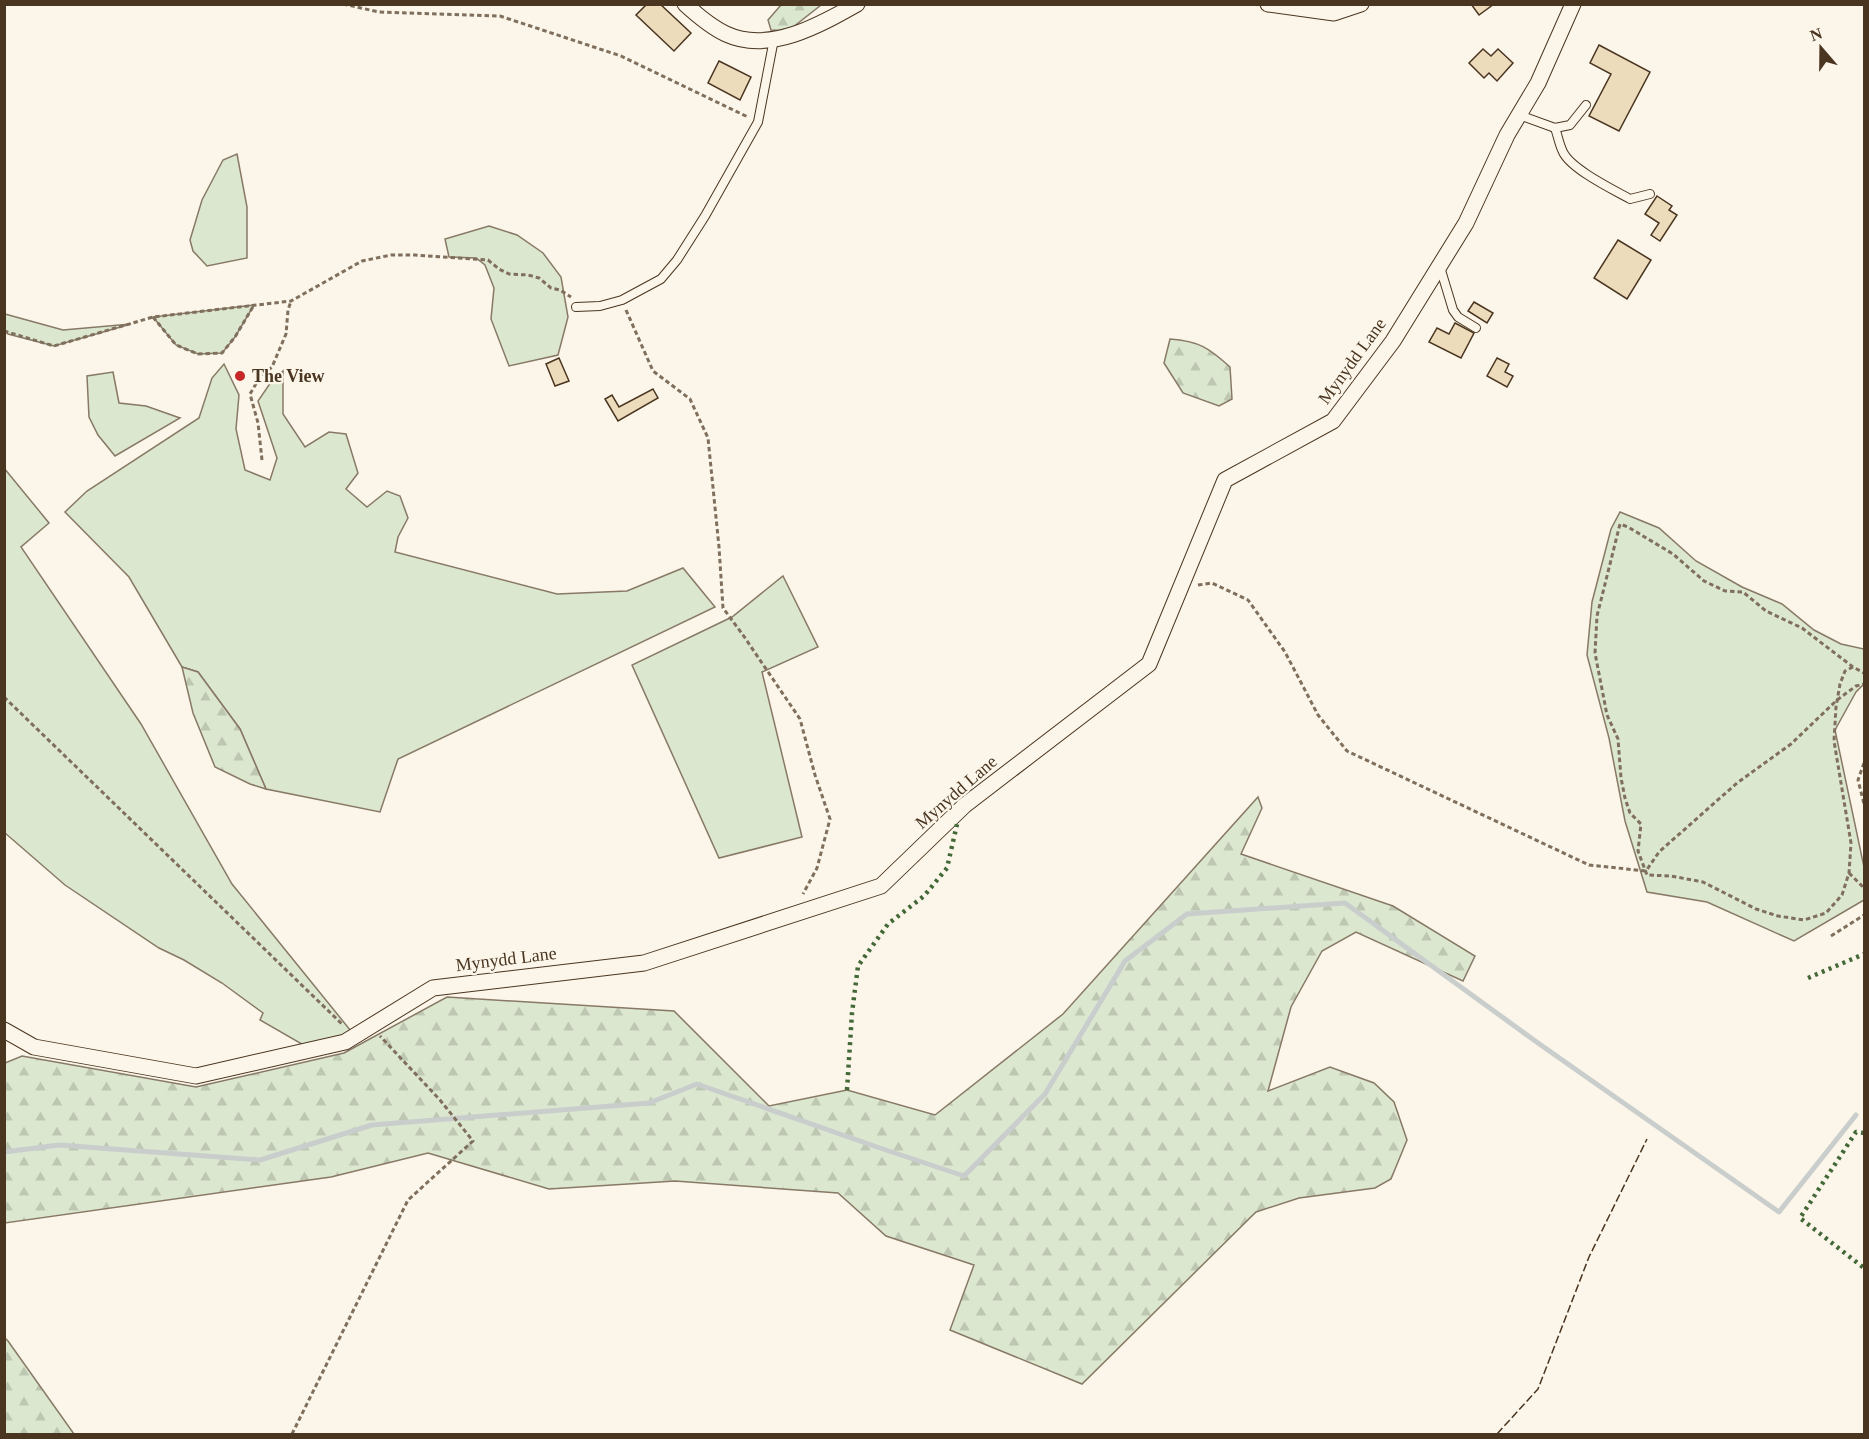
<svg xmlns="http://www.w3.org/2000/svg" width="1869" height="1439" viewBox="0 0 1869 1439" font-family="'Times New Roman',serif">
<style>
.green{fill:#dce7d0;stroke:#887966;stroke-width:1.5}
.forest{fill:url(#forest-firs);stroke:#887966;stroke-width:1.5}
.lines{fill:none;stroke-linecap:round;stroke-linejoin:round}
.stream{stroke:#c9cecd;stroke-width:5}
.building{fill:#ecdcbc;stroke:#4a3520;stroke-width:1.5}
.service-casing{stroke:#4a3520;stroke-width:10}
.minor-casing{stroke:#4a3520;stroke-width:17}
.path{stroke:#7f6f5c;stroke-width:3;stroke-dasharray:4.5 3;stroke-linecap:butt}
.service{stroke:#fbf6e9;stroke-width:8}
.minor{stroke:#fbf6e9;stroke-width:15}
.hedge{stroke:#436837;stroke-width:4.5;stroke-dasharray:3 4.5;stroke-linecap:butt}
.fence{stroke:#4a3520;stroke-width:1.5;stroke-dasharray:8 3;stroke-linecap:butt}
.poi-dot{fill:#c62828;stroke:#fbf6e9;stroke-width:2}
.labels{text-anchor:middle;stroke-width:4.5;stroke-linejoin:round;paint-order:stroke}
.street-label{font-size:18px;fill:#4a3520;stroke:#fbf6e9}
.poi-label{font-size:18px;font-weight:bold;fill:#4a3520;stroke:#fbf6e9;text-anchor:start}
</style>
<defs>
<pattern id="forest-firs" width="22" height="20" patternUnits="userSpaceOnUse" patternTransform="scale(1.5)"><rect width="22" height="20" fill="#dce7d0"/><path d="M5 1l3.5 6h-7zM16 11l3.5 6h-7z" fill="#bec7b2"/></pattern>
</defs>
<rect width="100%" height="100%" fill="#fbf6e9"/>
<!-- green -->
<g class="green">
<polygon points="237,154 247,207 247,258 207,266 193,251 190,240 202,200 223,160"/>
<polygon points="489,226 517,235 543,253 561,277 568,317 558,355 509,366 491,319 494,288 485,265 476,258 449,257 445,239"/>
<polygon points="254,305 235,337 222,353 198,354 176,345 153,317"/>
<polygon points="5,314 63,330 131,324 54,346 8,334 5,331"/>
<polygon points="224,364 239,395 236,429 245,470 270,480 277,458 258,401 271,382 283,371 283,414 305,447 329,432 346,434 358,473 346,489 367,507 387,491 400,496 408,518 398,537 395,552 557,594 627,591 683,568 715,607 398,759 380,812 266,789 240,729 198,672 182,667 129,577 65,512 87,491 199,418 212,378"/>
<polygon points="113,372 119,403 146,406 180,418 115,456 98,435 89,417 87,376"/>
<polygon points="4,468 49,523 21,547 141,724 232,884 355,1036 312,1050 260,1020 263,1013 222,983 184,960 159,948 65,885 5,833"/>
<polygon points="1620,512 1659,528 1696,561 1742,587 1782,604 1814,630 1841,644 1864,649 1864,684 1856,692 1835,730 1864,867 1864,900 1794,941 1707,902 1647,892 1625,821 1609,738 1587,655 1592,602 1611,529"/>
<polygon points="783,576 818,647 762,672 802,837 719,858 632,665 732,617"/>
</g>
<!-- forest -->
<g class="forest">
<polygon points="781,5 821,5 788,31 771,30 768,20"/>
<path d="M1170 339C1199 341 1209 348 1230 367L1232 399 1219 406 1183 393 1164 363Z"/>
<polygon points="182,667 198,672 240,729 266,789 250,784 215,767 193,713"/>
<polygon points="1258,797 1262,808 1241,854 1393,906 1475,956 1463,981 1356,932 1322,951 1291,1007 1268,1091 1330,1067 1374,1083 1394,1102 1407,1140 1391,1179 1375,1188 1299,1198 1256,1212 1082,1384 950,1330 974,1265 886,1236 838,1193 675,1181 549,1189 428,1153 331,1177 5,1223 5,1063 22,1056 196,1087 344,1053 447,997 674,1011 769,1106 847,1090 935,1115 1063,1014"/>
<polygon points="4,1337 8,1341 74,1434 5,1434"/>
</g>
<g class="lines">
<!-- stream -->
<polyline class="stream" points="4,1152 59,1145 260,1160 372,1125 649,1103 697,1084 877,1147 964,1176 1045,1094 1125,961 1187,914 1345,903 1538,1043 1779,1212 1856,1115"/>
</g>
<!-- building -->
<g class="building">
<polygon points="647,4 660,4 691,33 674,51 636,15"/>
<polygon points="1471,4 1494,4 1479,15"/>
<polygon points="1599,45 1650,72 1619,131 1589,116 1611,74 1590,63"/>
<polygon points="1483,49 1491,56 1498,49 1513,63 1497,81 1489,73 1484,78 1469,63"/>
<polygon points="719,61 751,77 740,100 708,83"/>
<polygon points="1657,196 1672,206 1669,210 1677,215 1660,241 1651,235 1659,223 1645,214"/>
<polygon points="1618,240 1651,260 1627,299 1594,278"/>
<polygon points="1474,302 1493,313 1487,323 1468,311"/>
<polygon points="1455,323 1474,333 1461,358 1429,342 1437,328 1449,334"/>
<polygon points="559,358 569,381 555,386 546,364"/>
<polygon points="1497,358 1509,364 1505,372 1513,376 1507,387 1487,376"/>
<polygon points="653,389 658,398 618,421 605,399 612,395 619,407"/>
</g>
<g class="lines">
<!-- service casing -->
<g class="service-casing">
<g id="service">
<polyline points="1519,115 1555,128 1570,125 1586,105"/>
<path d="M1555 128C1558 136 1559 144 1563 152 1571 169 1612 189 1630 199L1650 194"/>
<polyline points="1440,267 1453,310 1458,317 1476,328"/>
<polyline points="576,307 600,306 622,300 661,279 677,260 705,216 758,122 774,39"/>
</g>
</g>
<!-- minor casing -->
<g class="minor-casing">
<g id="minor">
<path d="M685 4C697 15 711 27 726 34 769 54 820 25 857 4"/>
<polyline points="1268,4 1334,13 1361,4"/>
<polyline points="4,1030 34,1047 196,1076 345,1042 433,988 644,963 881,886 965,805 1149,664 1225,480 1333,421 1393,341 1466,223 1507,135 1538,83 1573,4"/>
</g>
</g>
<!-- path -->
<g class="path">
<polyline points="343,4 379,12 500,16 621,56 748,117"/>
<polyline points="626,310 653,371 690,399 708,438 719,547 723,608 743,635 800,719 815,775 830,819 817,868 803,894"/>
<polyline points="153,317 176,345 198,354 222,353 235,337 254,305"/>
<polyline points="4,331 54,346 153,317 291,301 362,261 391,255 415,255 488,260 499,269 509,274 528,275 539,278 551,288 560,290 571,297"/>
<polyline points="262,460 258,423 250,394 260,377 272,367 286,334 288,310 291,301"/>
<polyline points="1198,585 1212,583 1248,600 1285,652 1318,715 1347,751 1589,865 1646,871 1659,852 1737,783 1791,744 1837,700 1856,686 1864,684"/>
<polyline points="1853,667 1845,671 1840,684 1836,707 1834,741 1851,843 1849,873 1842,895 1826,913 1804,920 1778,916 1756,909 1703,882 1671,876 1647,875 1638,851 1641,824 1630,813 1625,798 1621,778 1618,739 1607,715 1595,653 1597,616 1620,524 1628,527 1673,554 1704,581 1725,591 1743,592 1766,611 1802,628 1853,667 1864,673"/>
<polyline points="4,697 343,1025"/>
<polyline points="1864,763 1858,780 1864,804"/>
<polyline points="1849,873 1864,888"/>
<polyline points="1831,936 1864,915"/>
<polyline points="292,1434 408,1200 473,1141 440,1100 380,1036"/>
</g>
<!-- service -->
<use href="#service" class="service"/>
<!-- minor -->
<use href="#minor" class="minor"/>
<!-- hedge -->
<g class="hedge">
<polyline points="1808,978 1864,954"/>
<polyline points="847,1090 852,1013 858,966 888,924 924,896 947,868 958,820"/>
<polyline points="1864,1133 1856,1132 1800,1218 1864,1268"/>
</g>
<!-- fence -->
<polyline class="fence" points="1497,1434 1538,1389 1589,1257 1647,1139"/>
</g>
<!-- markers -->
<circle class="poi-dot" cx="240" cy="376" r="6"/>
<g class="labels">
<!-- street labels -->
<g class="street-label">
<text transform="translate(1352 361) rotate(-54)" y="6">Mynydd Lane</text>
<text transform="translate(956 792) rotate(-41)" y="6">Mynydd Lane</text>
<text transform="translate(506 959) rotate(-7)" y="6">Mynydd Lane</text>
</g>
<!-- poi labels -->
<g class="poi-label">
<text x="252" y="382">The View</text>
</g>
</g>
<!-- border -->
<rect width="1869" height="1439" fill="none" stroke="#4a3520" stroke-width="12"/>
<!-- north arrow -->
<g transform="translate(1821 48) rotate(340)" stroke="#fbf6e9" stroke-width="4.5" paint-order="stroke">
<path d="M0-4.5L10 22L0 15L-10 22Z" fill="#4a3520"/>
<text y="-9" font-size="16" font-weight="bold" text-anchor="middle" fill="#4a3520">N</text>
</g>
</svg>
